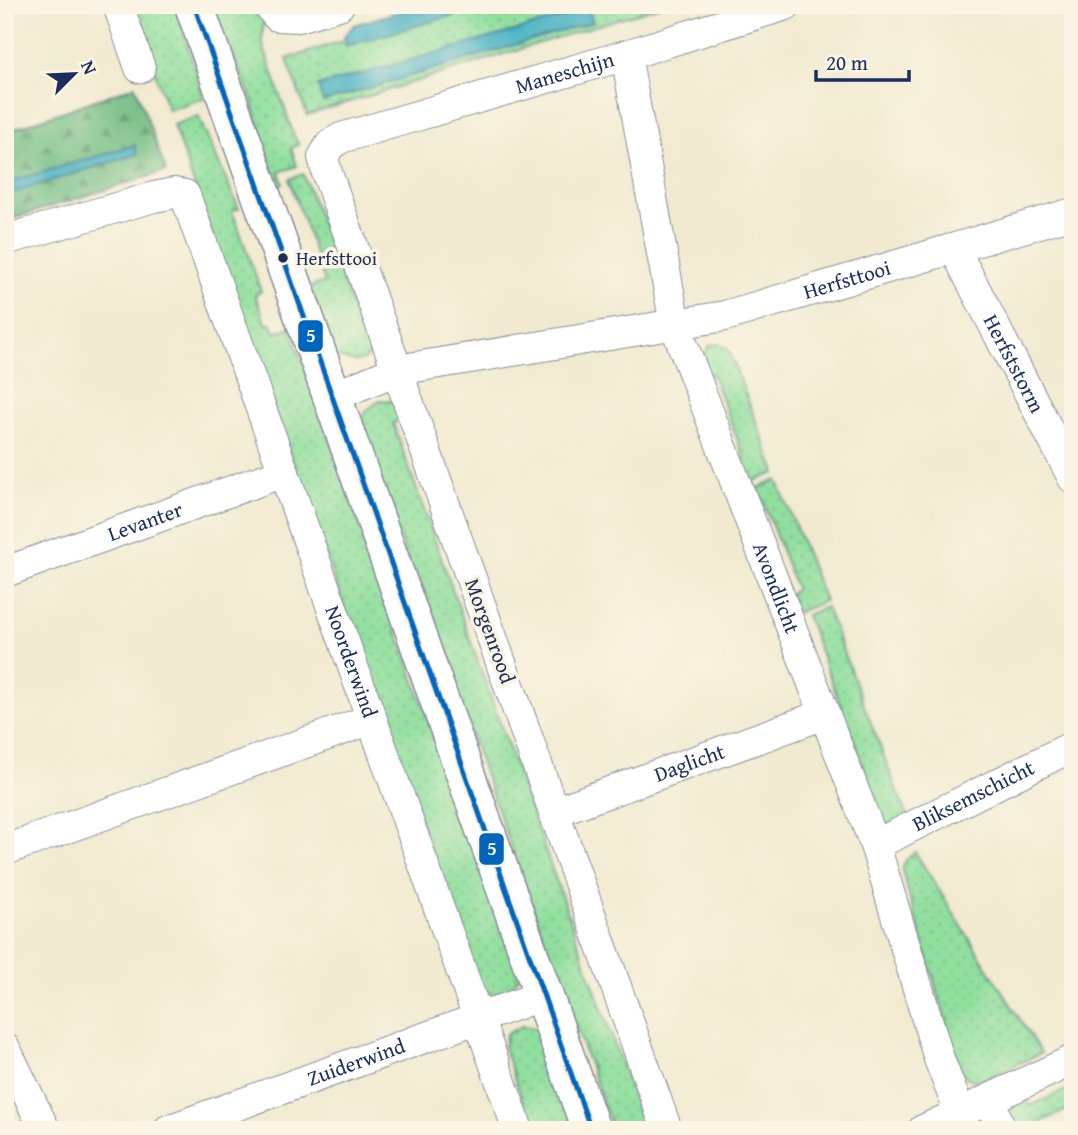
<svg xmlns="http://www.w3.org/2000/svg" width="1078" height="1135" viewBox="0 0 1078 1135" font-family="'Gentium Book Plus',serif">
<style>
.grass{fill:url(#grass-dots);stroke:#56877e;stroke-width:2}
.forest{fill:url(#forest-firs);stroke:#487672;stroke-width:2}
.water{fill:#45b1c3;stroke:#307090;stroke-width:2}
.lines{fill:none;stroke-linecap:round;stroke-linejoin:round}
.minor-casing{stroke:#868c97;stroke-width:32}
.tertiary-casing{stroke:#868c97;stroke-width:41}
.minor{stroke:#fff;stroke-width:30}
.tertiary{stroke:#fff;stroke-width:38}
.bus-1-casing{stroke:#fcf5e5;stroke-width:10}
.bus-1{stroke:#0065bd;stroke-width:5}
.bus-dot{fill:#1b2f5e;stroke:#fcf5e5;stroke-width:2.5}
.labels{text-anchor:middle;stroke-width:7;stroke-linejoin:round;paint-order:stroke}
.bus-label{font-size:19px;fill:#1b2f5e;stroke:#fcf5e5;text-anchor:start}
.street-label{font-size:21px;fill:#1b2f5e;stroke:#fcf5e5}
.line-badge{stroke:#fcf5e5;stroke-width:2.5}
.badge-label{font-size:19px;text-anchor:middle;font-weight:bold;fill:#fff}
</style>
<defs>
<pattern id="grass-dots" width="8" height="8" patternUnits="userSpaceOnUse" patternTransform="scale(1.75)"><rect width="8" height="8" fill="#91df9e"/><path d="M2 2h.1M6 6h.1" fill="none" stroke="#7cc08a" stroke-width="1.8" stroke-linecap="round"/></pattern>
<pattern id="forest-firs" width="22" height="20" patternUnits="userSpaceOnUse" patternTransform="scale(1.75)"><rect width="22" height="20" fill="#74be85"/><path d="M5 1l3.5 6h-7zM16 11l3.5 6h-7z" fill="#5e9b70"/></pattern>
</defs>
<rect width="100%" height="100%" fill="#fcf5e5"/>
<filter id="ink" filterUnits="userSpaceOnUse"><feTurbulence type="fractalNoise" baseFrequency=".0143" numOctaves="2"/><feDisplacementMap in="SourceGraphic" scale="14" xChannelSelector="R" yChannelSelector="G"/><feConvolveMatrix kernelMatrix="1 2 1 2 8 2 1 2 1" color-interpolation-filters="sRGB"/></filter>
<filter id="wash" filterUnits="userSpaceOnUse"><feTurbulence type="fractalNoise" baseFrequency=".00686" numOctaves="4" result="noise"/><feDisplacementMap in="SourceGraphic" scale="28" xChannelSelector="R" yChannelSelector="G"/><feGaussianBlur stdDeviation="1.57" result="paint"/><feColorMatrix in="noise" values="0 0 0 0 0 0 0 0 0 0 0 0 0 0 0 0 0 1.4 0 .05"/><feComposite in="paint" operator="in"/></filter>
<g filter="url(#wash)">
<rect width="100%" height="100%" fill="#f1ead0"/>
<!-- grass -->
<g class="grass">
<polygon points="131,5 175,5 204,98 168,110"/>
<polygon points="211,5 258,5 264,20 262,42 294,136 299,145 291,148 297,166 279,172 283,183 275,188 252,100"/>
<polygon points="454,5 663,5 307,115 287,59"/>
<polygon points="198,116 239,209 232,210 261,291 255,295 266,324 271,323 276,333 290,327 519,977 509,990 493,995 480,988 173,125"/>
<path d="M303 174 363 336 374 334 377 345C364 366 356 364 335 356L310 287 325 282 289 179Z"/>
<path d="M719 344 728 349 776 473 746 484 738 463 745 459 712 374 704 376C702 362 702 356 710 345Z"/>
<polygon points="380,400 393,401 404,418 393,423 645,1130 613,1130 360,428 366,411"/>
<polygon points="777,480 825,601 796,613 789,594 796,589 758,488"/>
<polygon points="826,607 908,819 890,825 876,819 869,805 877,801 850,731 842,733 834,713 842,709 806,615"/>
<path d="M915 852 1041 1053 983 1080C972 1081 966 1079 960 1069L902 871 905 861Z"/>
<polygon points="522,1026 536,1028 578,1130 533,1130 504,1049 506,1034"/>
<path d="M1073 1087V1107L1023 1130H1009C1008 1110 1007 1107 1025 1095L1030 1106Z"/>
</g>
<!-- forest -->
<polygon class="forest" points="135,86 166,171 5,221 5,132"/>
<!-- water -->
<g class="water">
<polygon points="422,5 489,5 346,46 344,36 354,25"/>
<polygon points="589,10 593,22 323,102 318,86"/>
<polygon points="135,145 137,154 5,195 5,183"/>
</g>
</g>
<g filter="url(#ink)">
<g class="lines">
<!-- minor casing -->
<g class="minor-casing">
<g id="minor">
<polyline points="118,5 140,68"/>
<polyline points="268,5 277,16 299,17 339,5"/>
<path id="s1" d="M626 55 675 325 875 845 939 1059 960 1113"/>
<path id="s2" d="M5 240 154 197 174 193 185 195 518 1130"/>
<path id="s3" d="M955 250 1073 478"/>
<path id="s4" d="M332 397 397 370 725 316 1073 213"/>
<path id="s5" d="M5 572 284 472"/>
<path id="s6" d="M554 812 825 714"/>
<path id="s7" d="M875 845 1073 746"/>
<polyline points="5,850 372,719"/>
<polyline points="5,1048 45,1130"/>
<polyline points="990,1099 1001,1130"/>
<path id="s8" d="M168 1130 543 995"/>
<path id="s9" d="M667 1130 327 173 323 157 330 145 341 138 626 55 786 5"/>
<polyline points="923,1130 1073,1060"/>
</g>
</g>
<!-- tertiary casing -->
<g class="tertiary-casing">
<polyline id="tertiary" points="194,5 591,1130"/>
</g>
<!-- minor -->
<use href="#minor" class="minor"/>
<!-- tertiary -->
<use href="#tertiary" class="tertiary"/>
<!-- bus-1 casing -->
<g class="bus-1-casing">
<polyline id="bus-1" points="194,5 591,1130"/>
</g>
<!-- bus-1 -->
<use href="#bus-1" class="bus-1"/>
</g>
</g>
<!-- markers -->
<circle class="bus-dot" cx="283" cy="258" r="6"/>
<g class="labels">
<!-- bus labels -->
<g class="bus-label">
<text x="296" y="265">Herfsttooi</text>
</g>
<!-- street labels -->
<g class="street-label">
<text dy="7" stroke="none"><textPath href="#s9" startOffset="1292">Maneschijn</textPath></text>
<text dy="7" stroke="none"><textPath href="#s4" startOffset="530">Herfsttooi</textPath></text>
<text dy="7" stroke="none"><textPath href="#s3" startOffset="128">Herfststorm</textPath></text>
<text dy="7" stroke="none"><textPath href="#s5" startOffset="149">Levanter</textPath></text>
<text dy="7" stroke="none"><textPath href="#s1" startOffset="556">Avondlicht</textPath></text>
<text transform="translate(490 631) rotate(70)" y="7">Morgenrood</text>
<text dy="7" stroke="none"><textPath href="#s2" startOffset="682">Noorderwind</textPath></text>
<text dy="7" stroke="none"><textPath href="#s6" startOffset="144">Daglicht</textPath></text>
<text dy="7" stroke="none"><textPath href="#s7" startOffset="110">Bliksemschicht</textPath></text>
<text dy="7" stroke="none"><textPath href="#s8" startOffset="200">Zuiderwind</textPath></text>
</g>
</g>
<g class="line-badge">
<rect x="297" y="319" width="27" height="34" rx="7" fill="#0065bd"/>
<rect x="478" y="832" width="27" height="34" rx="7" fill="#0065bd"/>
</g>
<g class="badge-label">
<text x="311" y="342">5</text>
<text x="492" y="855">5</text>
</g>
<!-- margin -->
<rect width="1078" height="1135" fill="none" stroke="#fcf5e5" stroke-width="28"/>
<!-- north arrow -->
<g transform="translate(74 74) rotate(66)" stroke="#fcf5e5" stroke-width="5" paint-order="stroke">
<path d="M0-5L12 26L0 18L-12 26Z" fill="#1b2f5e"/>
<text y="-10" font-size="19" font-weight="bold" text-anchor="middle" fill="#1b2f5e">N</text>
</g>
<!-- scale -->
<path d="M816 70v10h93v-10" fill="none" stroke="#1b2f5e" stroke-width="3.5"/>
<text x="826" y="70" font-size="21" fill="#1b2f5e" stroke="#fcf5e5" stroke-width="5" paint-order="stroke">20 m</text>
</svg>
